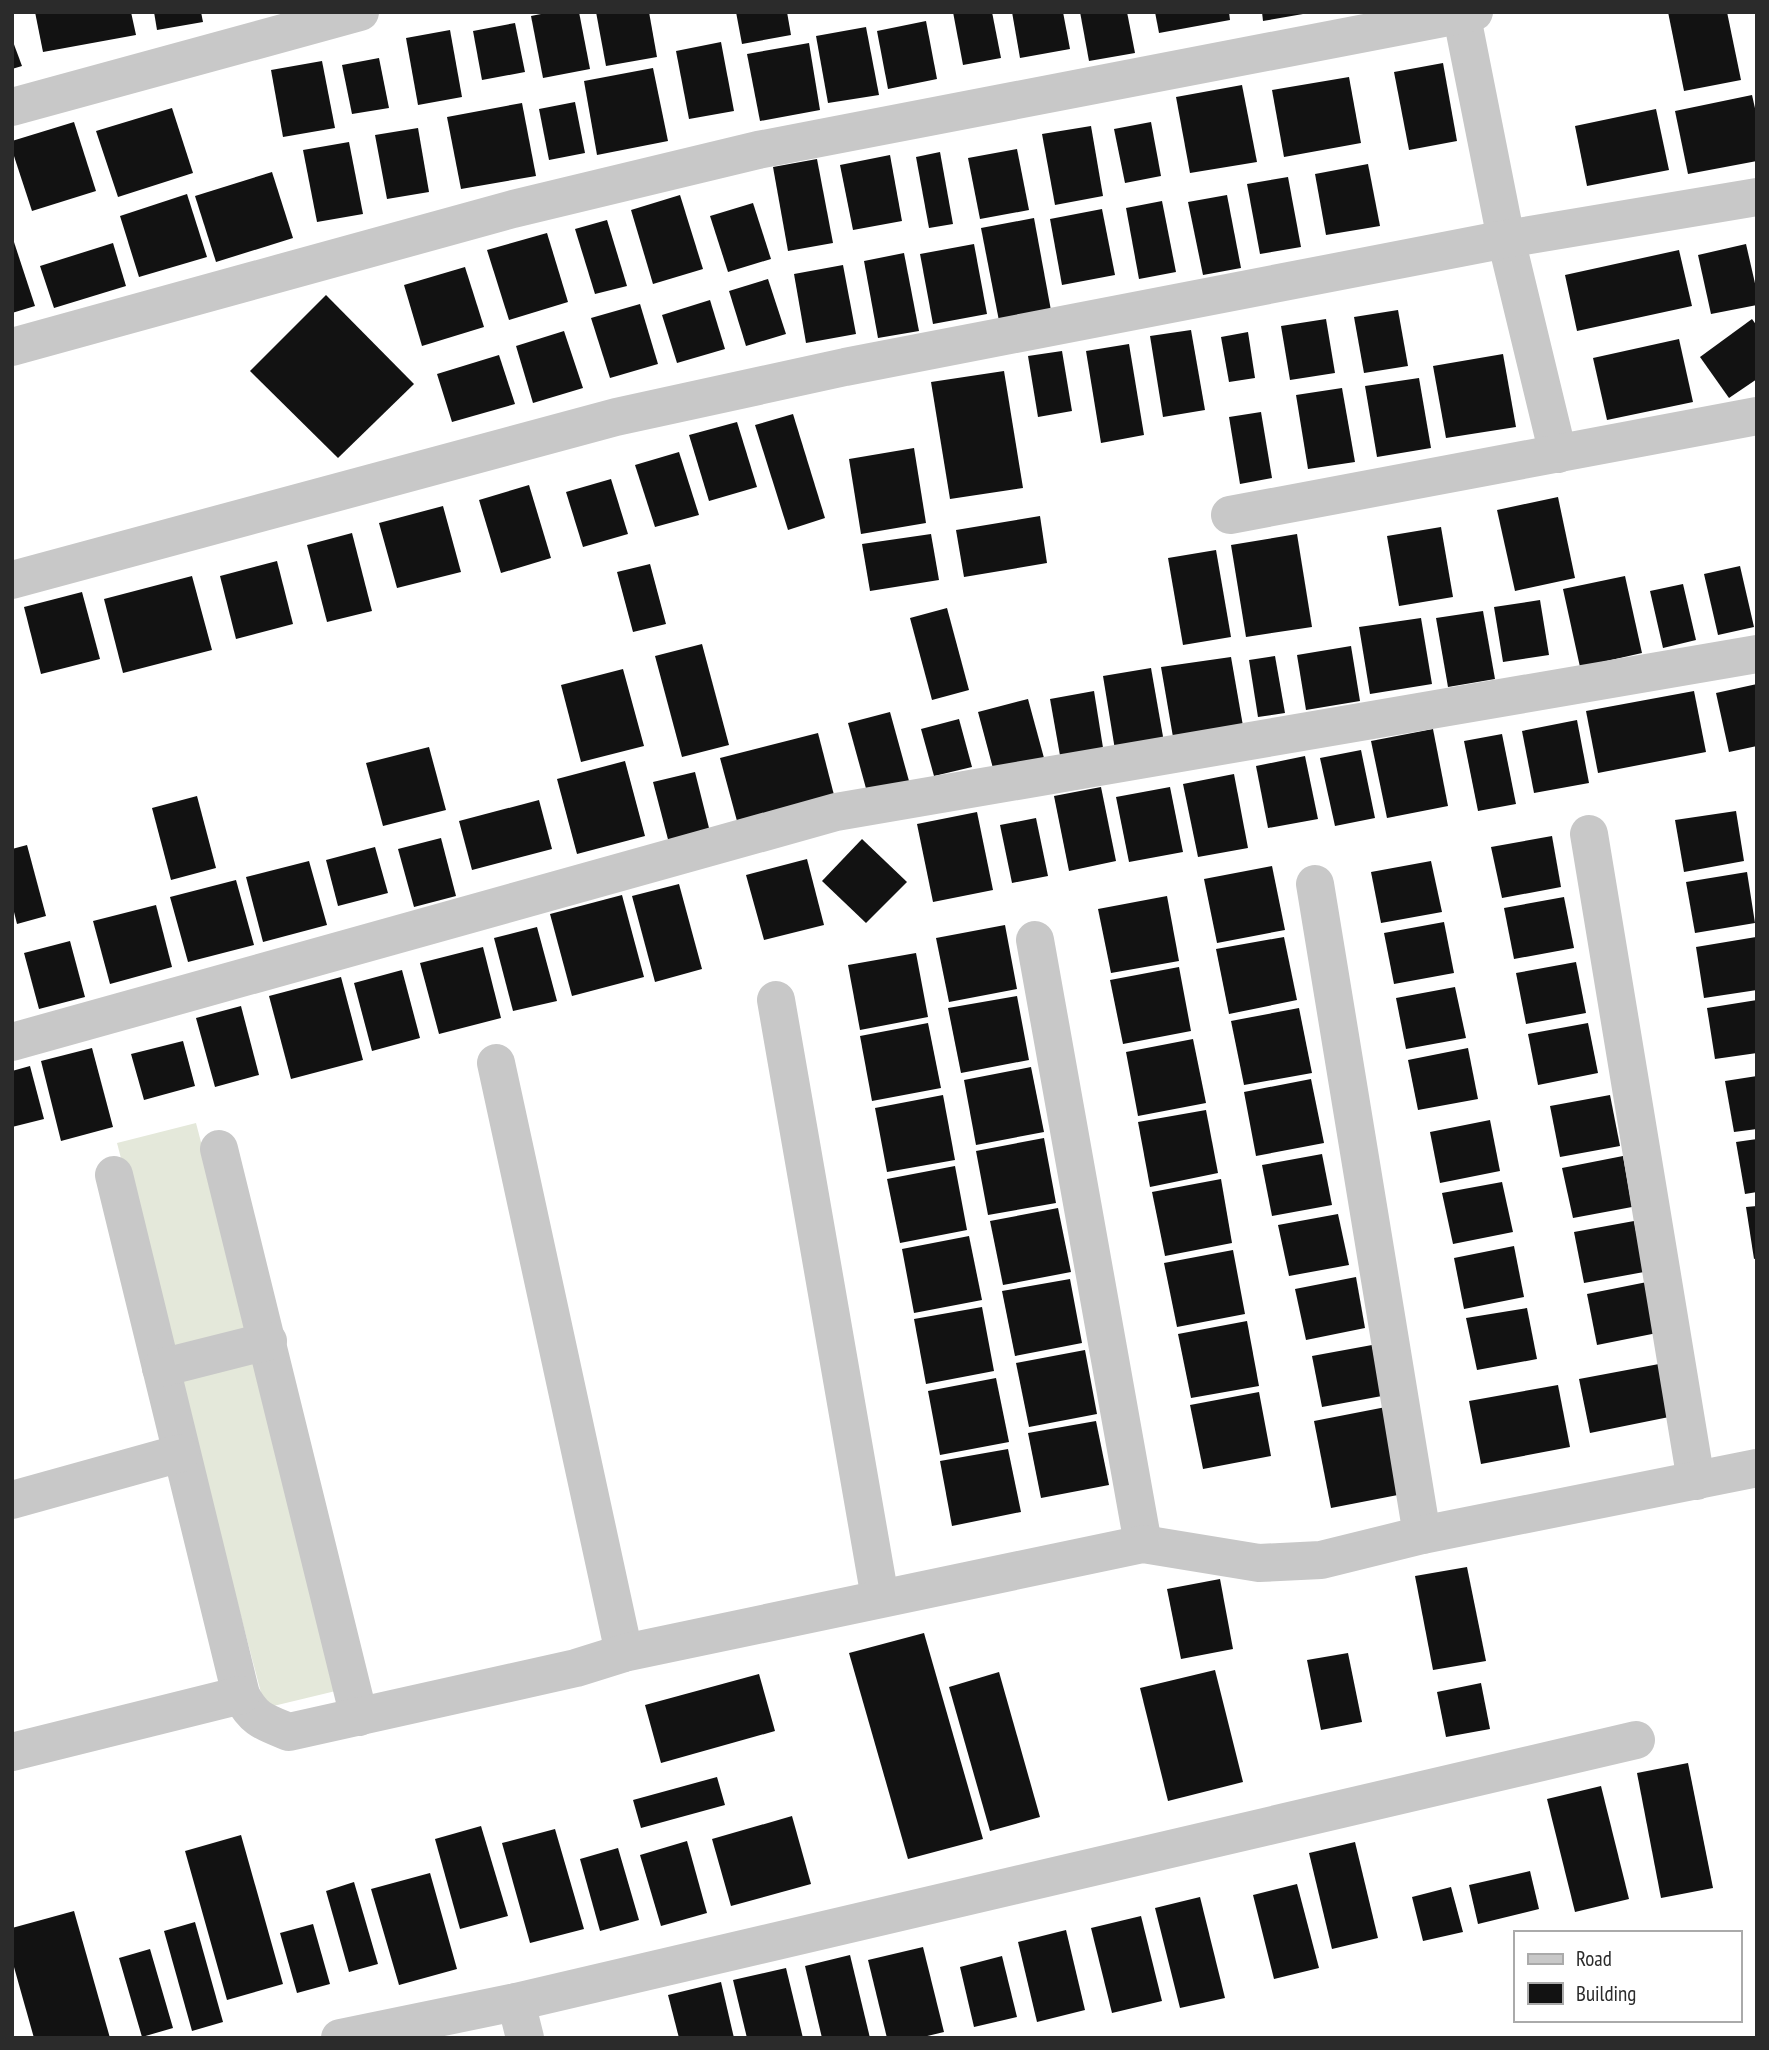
<svg xmlns="http://www.w3.org/2000/svg" width="1769" height="2050" viewBox="0 0 1769 2050" font-family="'PT Sans Narrow',sans-serif">
<style>
.garden{fill:#e4e8da}
.building{fill:#121212}
.lines{fill:none;stroke-linecap:round;stroke-linejoin:round}
.street{stroke:#c8c8c8;stroke-width:38}
</style>
<rect width="100%" height="100%" fill="#fff"/>
<!-- garden -->
<polygon class="garden" points="196,1123 344,1689 265,1708 117,1143"/>
<!-- building -->
<g class="building">
<polygon points="35,12 131,12 136,35 43,52"/>
<polygon points="154,12 201,12 203,22 157,30"/>
<polygon points="551,12 579,12 590,69 543,78 531,16"/>
<polygon points="596,12 649,12 657,57 606,66"/>
<polygon points="736,12 787,12 791,35 742,44"/>
<polygon points="953,12 992,12 1001,58 963,65"/>
<polygon points="1012,12 1063,12 1070,49 1020,58"/>
<polygon points="1080,12 1127,12 1135,53 1089,61"/>
<polygon points="1155,12 1229,12 1230,20 1159,33"/>
<polygon points="1262,12 1303,12 1303,14 1263,21"/>
<polygon points="1668,12 1727,12 1741,80 1684,91"/>
<polygon points="926,21 937,79 888,89 877,31"/>
<polygon points="515,23 525,72 482,80 473,31"/>
<polygon points="866,27 879,95 828,103 816,36"/>
<polygon points="450,30 462,97 418,105 406,38"/>
<polygon points="12,39 22,66 12,69"/>
<polygon points="721,42 734,111 689,119 676,51"/>
<polygon points="809,43 820,110 760,121 747,54"/>
<polygon points="379,58 389,108 352,114 342,65"/>
<polygon points="322,61 335,128 283,137 271,70"/>
<polygon points="1443,63 1457,141 1409,150 1394,72"/>
<polygon points="653,68 668,141 597,155 584,81"/>
<polygon points="1349,77 1361,143 1284,157 1272,90"/>
<polygon points="1242,85 1257,162 1190,173 1176,97"/>
<polygon points="1752,95 1757,117 1757,161 1688,174 1675,111"/>
<polygon points="575,102 585,153 549,160 539,109"/>
<polygon points="522,103 536,176 461,189 447,117"/>
<polygon points="172,108 193,173 118,197 96,131"/>
<polygon points="1656,109 1669,170 1587,186 1575,126"/>
<polygon points="74,122 96,191 32,211 12,150 12,141"/>
<polygon points="1151,122 1161,176 1125,183 1114,129"/>
<polygon points="1091,126 1103,196 1055,205 1042,134"/>
<polygon points="418,128 429,192 387,199 375,135"/>
<polygon points="349,142 363,214 317,222 303,150"/>
<polygon points="1017,149 1029,210 980,219 968,158"/>
<polygon points="940,152 953,224 929,228 916,157"/>
<polygon points="890,155 902,221 853,230 840,165"/>
<polygon points="817,159 833,243 788,251 773,167"/>
<polygon points="1368,164 1380,226 1326,235 1315,174"/>
<polygon points="272,172 293,238 216,262 195,196"/>
<polygon points="1288,177 1301,247 1260,254 1247,184"/>
<polygon points="187,194 207,257 139,277 120,216"/>
<polygon points="680,195 703,269 653,284 631,210"/>
<polygon points="1227,195 1241,268 1203,275 1188,202"/>
<polygon points="1162,201 1176,272 1139,279 1126,208"/>
<polygon points="753,203 771,259 728,272 710,216"/>
<polygon points="1102,209 1115,275 1062,285 1050,219"/>
<polygon points="1034,218 1052,316 1000,326 981,228"/>
<polygon points="607,220 627,286 595,294 575,229"/>
<polygon points="547,233 568,302 509,320 487,250"/>
<polygon points="12,236 35,306 12,313"/>
<polygon points="113,243 126,286 54,308 40,266"/>
<polygon points="974,244 987,314 933,324 920,254"/>
<polygon points="1746,244 1757,292 1757,305 1711,314 1698,255"/>
<polygon points="1679,250 1692,306 1577,331 1565,275"/>
<polygon points="904,253 919,331 878,338 864,261"/>
<polygon points="843,265 856,334 806,343 794,274"/>
<polygon points="465,267 484,327 422,346 404,285"/>
<polygon points="768,279 786,334 746,346 729,291"/>
<polygon points="326,295 414,384 338,458 250,371"/>
<polygon points="710,300 725,349 677,363 662,315"/>
<polygon points="640,304 658,364 610,378 591,318"/>
<polygon points="1398,310 1408,366 1364,373 1354,317"/>
<polygon points="1326,319 1335,373 1290,380 1281,326"/>
<polygon points="1752,319 1757,326 1757,379 1729,398 1700,357"/>
<polygon points="1191,330 1205,410 1163,417 1150,336"/>
<polygon points="564,331 583,388 533,403 516,346"/>
<polygon points="1248,332 1255,378 1229,382 1221,337"/>
<polygon points="1679,339 1693,402 1607,420 1593,358"/>
<polygon points="1129,344 1144,435 1101,443 1086,351"/>
<polygon points="1062,351 1072,411 1038,417 1028,356"/>
<polygon points="1503,354 1516,427 1446,438 1433,366"/>
<polygon points="499,355 515,404 452,422 437,374"/>
<polygon points="1004,371 1023,488 950,499 931,382"/>
<polygon points="1419,378 1431,448 1377,457 1365,386"/>
<polygon points="1342,388 1355,462 1308,469 1296,395"/>
<polygon points="1261,412 1272,478 1240,484 1229,417"/>
<polygon points="793,414 825,518 788,530 755,425"/>
<polygon points="737,422 757,487 709,501 689,435"/>
<polygon points="914,448 926,523 861,534 849,459"/>
<polygon points="679,452 699,515 655,527 635,465"/>
<polygon points="611,479 628,534 583,547 566,492"/>
<polygon points="529,485 551,558 501,573 479,500"/>
<polygon points="1558,497 1575,578 1515,591 1497,510"/>
<polygon points="443,506 461,572 397,588 379,523"/>
<polygon points="1040,516 1047,563 964,577 956,530"/>
<polygon points="1441,527 1453,597 1399,606 1387,536"/>
<polygon points="352,533 372,611 327,622 307,545"/>
<polygon points="931,534 939,580 870,591 862,544"/>
<polygon points="1297,534 1312,627 1246,637 1231,545"/>
<polygon points="1216,550 1231,637 1183,645 1168,558"/>
<polygon points="277,561 293,624 236,639 220,576"/>
<polygon points="650,564 666,624 633,632 617,572"/>
<polygon points="1740,566 1754,627 1718,635 1704,574"/>
<polygon points="192,576 212,650 123,673 104,599"/>
<polygon points="1625,576 1642,653 1580,667 1563,589"/>
<polygon points="1683,584 1696,640 1663,648 1650,591"/>
<polygon points="82,592 100,659 41,674 24,607"/>
<polygon points="1540,600 1549,655 1503,662 1494,607"/>
<polygon points="947,608 969,690 932,700 910,618"/>
<polygon points="1483,611 1495,679 1448,687 1436,618"/>
<polygon points="1421,618 1432,684 1370,694 1359,627"/>
<polygon points="702,644 729,745 682,757 655,656"/>
<polygon points="1351,646 1360,701 1306,710 1297,655"/>
<polygon points="1275,656 1285,713 1258,717 1249,660"/>
<polygon points="1231,657 1243,726 1173,737 1161,667"/>
<polygon points="1151,668 1165,748 1116,756 1103,676"/>
<polygon points="623,669 644,746 581,762 561,685"/>
<polygon points="1757,684 1757,746 1729,752 1716,693"/>
<polygon points="1094,691 1104,754 1061,761 1050,699"/>
<polygon points="1694,691 1706,752 1598,773 1586,711"/>
<polygon points="1028,699 1044,758 994,772 978,712"/>
<polygon points="890,712 909,781 867,792 848,723"/>
<polygon points="959,719 972,767 934,776 921,729"/>
<polygon points="1577,720 1589,783 1534,793 1522,731"/>
<polygon points="1433,729 1448,806 1387,818 1371,741"/>
<polygon points="818,733 834,795 737,821 720,758"/>
<polygon points="1502,734 1516,804 1478,811 1464,741"/>
<polygon points="429,747 446,810 383,826 366,763"/>
<polygon points="1361,750 1375,818 1335,826 1320,758"/>
<polygon points="1305,756 1318,819 1268,828 1256,766"/>
<polygon points="625,761 645,836 577,854 557,779"/>
<polygon points="695,772 711,836 670,847 653,782"/>
<polygon points="1234,774 1248,848 1198,857 1183,784"/>
<polygon points="1101,787 1116,861 1069,871 1054,796"/>
<polygon points="1170,787 1183,852 1129,862 1116,797"/>
<polygon points="197,796 216,868 171,880 152,808"/>
<polygon points="539,800 552,849 472,870 459,821"/>
<polygon points="1736,811 1744,861 1684,872 1675,820"/>
<polygon points="977,812 993,890 933,902 917,824"/>
<polygon points="1036,818 1048,876 1012,883 1000,825"/>
<polygon points="1552,836 1561,887 1502,898 1491,847"/>
<polygon points="441,838 456,896 414,907 398,849"/>
<polygon points="862,839 907,882 866,923 822,881"/>
<polygon points="27,845 46,916 17,924 12,904 12,849"/>
<polygon points="375,847 388,893 338,906 326,860"/>
<polygon points="807,859 824,925 764,940 746,875"/>
<polygon points="309,861 327,925 263,942 246,877"/>
<polygon points="1431,861 1442,912 1381,923 1371,872"/>
<polygon points="1272,866 1285,930 1217,943 1204,879"/>
<polygon points="1747,872 1755,923 1695,933 1686,882"/>
<polygon points="236,880 254,945 188,962 170,897"/>
<polygon points="679,884 702,969 655,982 632,896"/>
<polygon points="622,895 644,977 572,996 550,914"/>
<polygon points="1167,896 1179,961 1111,973 1098,909"/>
<polygon points="1564,897 1574,948 1514,959 1504,908"/>
<polygon points="156,905 172,967 110,984 93,921"/>
<polygon points="1444,922 1454,973 1394,984 1384,933"/>
<polygon points="1005,925 1017,989 949,1002 936,938"/>
<polygon points="537,927 557,1001 513,1011 494,938"/>
<polygon points="1284,937 1297,1000 1229,1014 1216,949"/>
<polygon points="1756,937 1757,990 1704,998 1696,947"/>
<polygon points="70,941 85,997 39,1009 24,953"/>
<polygon points="483,947 501,1018 439,1034 420,963"/>
<polygon points="916,953 928,1017 860,1030 848,965"/>
<polygon points="1576,962 1586,1013 1526,1024 1516,973"/>
<polygon points="1179,967 1191,1031 1123,1044 1110,980"/>
<polygon points="402,970 420,1038 372,1051 354,983"/>
<polygon points="341,977 363,1060 291,1079 269,996"/>
<polygon points="1455,987 1466,1038 1406,1049 1396,998"/>
<polygon points="1017,996 1029,1060 961,1073 948,1008"/>
<polygon points="1757,1000 1757,1053 1715,1059 1707,1008"/>
<polygon points="241,1006 259,1075 215,1087 196,1018"/>
<polygon points="1299,1008 1312,1073 1244,1085 1231,1021"/>
<polygon points="928,1023 941,1088 872,1101 860,1036"/>
<polygon points="1588,1023 1598,1073 1538,1085 1528,1034"/>
<polygon points="1193,1039 1206,1103 1138,1116 1126,1052"/>
<polygon points="183,1041 195,1086 144,1100 131,1054"/>
<polygon points="92,1048 113,1127 61,1141 41,1061"/>
<polygon points="1468,1048 1478,1099 1418,1110 1408,1060"/>
<polygon points="30,1066 44,1119 12,1127 12,1071"/>
<polygon points="1031,1067 1044,1132 976,1145 964,1080"/>
<polygon points="1757,1076 1757,1129 1734,1132 1725,1081"/>
<polygon points="1311,1079 1324,1143 1256,1156 1244,1092"/>
<polygon points="943,1095 955,1160 887,1172 875,1108"/>
<polygon points="1610,1095 1620,1146 1560,1157 1550,1106"/>
<polygon points="1206,1110 1218,1173 1150,1187 1138,1122"/>
<polygon points="1490,1120 1500,1171 1440,1183 1430,1132"/>
<polygon points="1044,1138 1056,1203 988,1215 976,1151"/>
<polygon points="1757,1139 1757,1192 1745,1194 1736,1142"/>
<polygon points="1322,1154 1332,1205 1272,1216 1262,1165"/>
<polygon points="1623,1156 1632,1207 1573,1218 1562,1168"/>
<polygon points="955,1166 967,1230 900,1243 887,1179"/>
<polygon points="1221,1179 1232,1243 1165,1256 1152,1192"/>
<polygon points="1502,1182 1513,1232 1453,1244 1442,1193"/>
<polygon points="1757,1206 1757,1258 1754,1259 1746,1207"/>
<polygon points="1058,1208 1071,1272 1003,1285 990,1221"/>
<polygon points="1338,1214 1349,1265 1289,1276 1278,1225"/>
<polygon points="1634,1221 1644,1272 1584,1283 1574,1232"/>
<polygon points="969,1236 982,1300 914,1313 902,1249"/>
<polygon points="1514,1246 1524,1297 1464,1309 1454,1258"/>
<polygon points="1233,1250 1245,1314 1177,1327 1164,1263"/>
<polygon points="1356,1277 1365,1328 1306,1340 1295,1289"/>
<polygon points="1070,1279 1082,1343 1015,1356 1002,1291"/>
<polygon points="1647,1282 1657,1333 1597,1345 1587,1294"/>
<polygon points="982,1307 994,1371 926,1384 914,1319"/>
<polygon points="1527,1308 1537,1359 1477,1370 1466,1318"/>
<polygon points="1247,1321 1259,1386 1191,1398 1178,1334"/>
<polygon points="1372,1345 1382,1396 1322,1407 1312,1356"/>
<polygon points="1085,1350 1097,1414 1029,1427 1016,1363"/>
<polygon points="1659,1364 1669,1417 1590,1433 1579,1379"/>
<polygon points="996,1378 1009,1442 940,1455 928,1391"/>
<polygon points="1558,1385 1570,1447 1481,1464 1469,1401"/>
<polygon points="1259,1392 1271,1456 1203,1469 1190,1405"/>
<polygon points="1391,1406 1408,1493 1331,1508 1314,1421"/>
<polygon points="1096,1421 1109,1485 1041,1498 1028,1433"/>
<polygon points="1008,1449 1021,1512 952,1526 940,1461"/>
<polygon points="1467,1567 1486,1661 1433,1670 1415,1576"/>
<polygon points="1220,1579 1233,1649 1181,1659 1167,1589"/>
<polygon points="924,1633 983,1839 908,1859 849,1653"/>
<polygon points="1348,1653 1362,1722 1321,1730 1307,1660"/>
<polygon points="1215,1670 1243,1782 1168,1801 1140,1688"/>
<polygon points="999,1672 1040,1817 990,1831 949,1687"/>
<polygon points="759,1674 775,1731 661,1763 645,1705"/>
<polygon points="1481,1683 1490,1729 1446,1737 1437,1692"/>
<polygon points="1688,1763 1713,1888 1661,1898 1637,1773"/>
<polygon points="717,1777 725,1805 641,1828 633,1800"/>
<polygon points="1601,1786 1629,1899 1575,1912 1547,1799"/>
<polygon points="792,1816 811,1884 731,1906 712,1839"/>
<polygon points="481,1826 508,1916 460,1929 435,1839"/>
<polygon points="555,1829 584,1929 530,1943 502,1843"/>
<polygon points="241,1835 283,1984 227,2000 185,1851"/>
<polygon points="687,1841 707,1913 661,1926 640,1855"/>
<polygon points="1355,1842 1378,1938 1332,1949 1309,1853"/>
<polygon points="618,1848 639,1920 600,1931 580,1859"/>
<polygon points="1530,1871 1539,1909 1478,1924 1469,1885"/>
<polygon points="430,1873 457,1969 399,1985 371,1889"/>
<polygon points="354,1882 378,1964 349,1972 326,1891"/>
<polygon points="1297,1884 1319,1968 1274,1979 1253,1895"/>
<polygon points="1451,1887 1463,1932 1423,1941 1412,1897"/>
<polygon points="1200,1897 1225,1998 1180,2008 1155,1908"/>
<polygon points="74,1911 110,2038 34,2038 12,1960 12,1928"/>
<polygon points="1141,1916 1162,2001 1112,2013 1091,1928"/>
<polygon points="195,1922 223,2022 192,2031 164,1931"/>
<polygon points="313,1924 330,1984 297,1993 280,1933"/>
<polygon points="1066,1930 1085,2010 1037,2022 1018,1942"/>
<polygon points="923,1947 944,2032 919,2038 887,2038 868,1960"/>
<polygon points="150,1949 173,2028 142,2037 119,1958"/>
<polygon points="850,1955 870,2038 822,2038 805,1966"/>
<polygon points="1002,1956 1017,2017 974,2027 960,1967"/>
<polygon points="786,1968 803,2038 747,2038 733,1980"/>
<polygon points="721,1982 734,2038 679,2038 668,1995"/>
</g>
<g class="lines">
<!-- street -->
<g class="street">
<polyline points="1461,12 1506,239 1558,454"/>
<polyline points="12,107 360,12"/>
<polyline points="12,347 513,209 758,150 1474,12"/>
<polyline points="1230,515 1757,416"/>
<polyline points="12,580 616,417 845,367 1506,239 1757,197"/>
<polyline points="1589,834 1696,1481"/>
<polyline points="1315,884 1422,1535"/>
<polyline points="1035,940 1143,1544"/>
<polyline points="776,1000 880,1598"/>
<polyline points="12,1042 836,812 1757,654"/>
<polyline points="496,1063 624,1653"/>
<polyline points="219,1149 359,1717"/>
<path d="M114 1175 241 1695C254 1720 264 1722 289 1732L576 1668 624 1653 1143 1544 1259 1563 1321 1560 1422 1535 1757 1468"/>
<polyline points="161,1368 268,1341"/>
<polyline points="12,1500 181,1453"/>
<polyline points="12,1752 241,1695"/>
<polyline points="516,2002 1636,1740"/>
<polyline points="340,2038 516,2002 525,2038"/>
</g>
</g>
<!-- border -->
<rect width="1769" height="2050" fill="none" stroke="#2b2b2b" stroke-width="28"/>
<!-- legend -->
<rect x="1514" y="1931" width="228" height="91" fill="#ffffff" stroke="#aaaaaa" stroke-width="2"/>
<rect x="1528" y="1954" width="35" height="10" fill="#c8c8c8" stroke="#aaaaaa" stroke-width="2"/>
<text x="1576" y="1966" font-size="21" fill="#2b2b2b">Road</text>
<rect x="1528" y="1983" width="35" height="21" fill="#121212" stroke="#aaaaaa" stroke-width="2"/>
<text x="1576" y="2001" font-size="21" fill="#2b2b2b">Building</text>
</svg>
